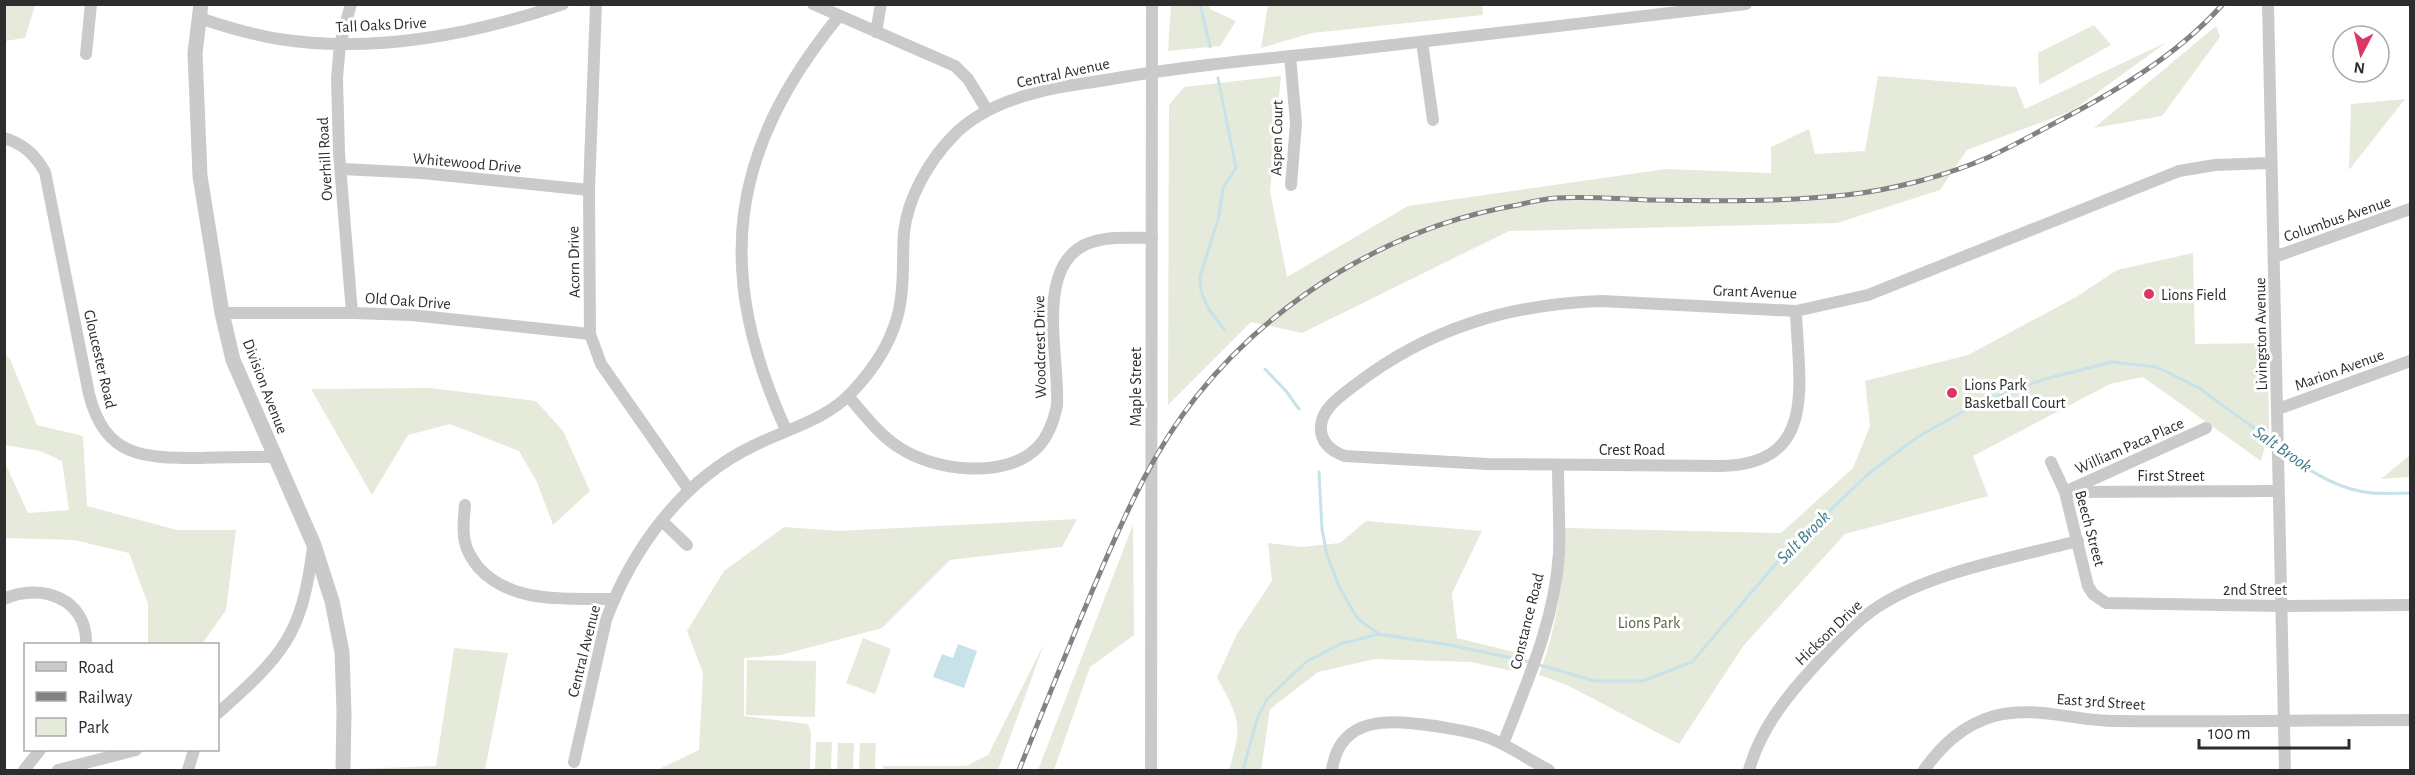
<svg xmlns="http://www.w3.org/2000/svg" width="2415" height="775" viewBox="0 0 2415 775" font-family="'Alegreya Sans',sans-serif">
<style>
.green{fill:#e6eadb}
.water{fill:#c8e2e9}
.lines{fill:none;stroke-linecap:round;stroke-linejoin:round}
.stream{stroke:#c8e2e9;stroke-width:3}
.minor{stroke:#cacaca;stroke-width:12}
.tertiary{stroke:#cacaca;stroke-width:15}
.rail-casing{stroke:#828282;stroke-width:5}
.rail{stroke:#fff;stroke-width:3;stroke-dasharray:9;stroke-linecap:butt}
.poi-dot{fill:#db3762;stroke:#fff;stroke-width:2}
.labels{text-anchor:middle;stroke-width:6;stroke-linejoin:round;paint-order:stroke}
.street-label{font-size:16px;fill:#2d2d2d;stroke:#fff}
.poi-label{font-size:16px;fill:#2d2d2d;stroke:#fff;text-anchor:start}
.park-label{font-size:16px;fill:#58663d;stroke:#fff}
.water-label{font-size:18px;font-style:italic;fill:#3f7b8a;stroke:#fff}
</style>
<rect width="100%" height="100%" fill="#fff"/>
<!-- green -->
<g class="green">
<polygon points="5,4 35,5 25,38 5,41"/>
<polygon points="1171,5 1209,5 1210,9 1236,21 1220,46 1168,51"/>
<polygon points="1268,5 1482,4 1483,15 1312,33 1261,48"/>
<polygon points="2094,25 2111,45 2039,85 2038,53"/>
<polygon points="2216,26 2220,37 2162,116 2094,128"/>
<polygon points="2167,42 2072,111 1967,150 1940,190 1837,223 1509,231 1302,333 1251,322 1168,405 1169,105 1184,87 1281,76 1270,191 1287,277 1408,206 1666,169 1771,173 1771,147 1809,129 1815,154 1865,151 1878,76 2016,87 2025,109"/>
<polygon points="2405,99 2349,170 2351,104"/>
<path d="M2193 253 2195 344 2268 343 2269 430 2261 461 2143 377 2110 384 1973 456 1988 496 1845 534 1744 645 1679 744 1567 685 1539 675C1557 627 1564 579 1565 528L1781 533 1853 468 1870 426 1865 381 1968 355 2076 297 2117 270Z"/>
<polygon points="5,355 10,359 37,425 83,436 87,506 177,530 236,530 226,610 202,644 148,644 148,604 129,553 74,540 5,538 5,463 28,513 69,510 62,461 40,451 5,445"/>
<polygon points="430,388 536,401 563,431 590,491 553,525 537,482 519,451 450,424 408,435 372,495 311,389"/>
<polygon points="2410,455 2410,477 2381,479"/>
<polygon points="1077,519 1062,547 950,560 882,628 781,655 744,658 744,716 808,724 811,732 810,770 657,770 699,750 703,673 687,631 724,571 784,527 839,531"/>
<path d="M1366 521 1482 531 1452 593 1457 638 1514 652 1512 671 1471 662 1375 659 1318 672 1270 709 1261 770H1229C1243 722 1240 721 1217 677L1237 634 1272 581 1268 543 1302 547 1340 543Z"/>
<polygon points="1133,525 1134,635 1090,667 1054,770 1038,770"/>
<polygon points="863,638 891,649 875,694 846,683"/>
<polygon points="1044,644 998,770 883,770 883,766 966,766 988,755"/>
<polygon points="454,648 508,653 485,770 355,770 355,769 436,766"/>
<polygon points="747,660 816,661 815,717 746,715"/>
<polygon points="816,742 832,742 831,770 815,770"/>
<polygon points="838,743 854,743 853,770 837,770"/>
<polygon points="860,743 876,743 875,770 859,770"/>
</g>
<!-- water -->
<polygon class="water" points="958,644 977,651 964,688 933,677 942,654 953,658"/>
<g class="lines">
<!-- stream -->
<g class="stream">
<polyline points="1200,4 1210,47"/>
<polyline points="1218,78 1236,168 1223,188 1219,216 1200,277 1201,291 1208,308 1225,330"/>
<polyline points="1265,369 1286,391 1299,409"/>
<path d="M2283 450C2308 471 2340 490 2372 493 2385 494 2398 493 2410 493"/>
<polyline points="1319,472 1322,529 1327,555 1340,589 1358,619 1379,634"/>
<polyline points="1536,664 1595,681 1643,681 1692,662 1779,560 1867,475 1916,438 1978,403 2045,379 2112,362 2157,367 2199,388 2273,442"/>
<polyline points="1243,770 1257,719 1267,699 1306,662 1340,644 1379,634 1450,645 1530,662"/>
</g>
<!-- minor -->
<g class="minor">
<polyline points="351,4 340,44 337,78 339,153 352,313"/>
<polyline points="596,4 589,190 590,334 601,364 689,490"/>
<polyline points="813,4 955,66 968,79 987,110"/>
<polyline points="2268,4 2285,770"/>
<path d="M199 18C225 26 251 35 279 39 375 54 472 35 563 4"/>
<polyline points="876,32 881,4"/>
<polyline points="1422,42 1433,120"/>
<polyline points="86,54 91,4"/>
<polyline points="1290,56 1296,123 1291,185"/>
<path d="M4 138C24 144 35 155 45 172L89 394C105 458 144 458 201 458 225 457 250 457 275 457"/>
<polyline points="342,169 422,173 589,190"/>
<polyline points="2274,257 2410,209"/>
<path d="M1796 311C1798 382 1820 465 1720 466L1487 464 1345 456C1331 451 1320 442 1321 426 1322 408 1342 395 1355 385 1429 328 1510 304 1602 301L1796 311 1868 295 2179 171 2215 165 2271 163"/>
<polyline points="222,313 352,313 412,315 590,334"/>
<path d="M848 396C864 414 879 435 900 448 935 471 1006 480 1038 447 1049 435 1054 420 1057 406 1060 357 1032 261 1092 242 1111 236 1133 238 1152 238"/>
<polyline points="2278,409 2410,361"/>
<path d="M786 430C714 271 728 152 839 16"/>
<polyline points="2051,462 2065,492 2088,586 2093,594 2106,603 2280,606 2410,605"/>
<polyline points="2069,490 2206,428"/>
<polyline points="2065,492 2278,491"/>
<path d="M465 505C464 518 462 530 465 542 467 552 472 559 478 567 512 605 567 598 614 599"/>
<polyline points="662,521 687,545"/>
<path d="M4 599C41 582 88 599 86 644"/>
<path d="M218 713C283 655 302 636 313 547"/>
<path d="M1503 744C1527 682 1555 620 1559 553 1560 524 1558 494 1558 465"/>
<path d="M574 762 606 620C632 549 682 481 751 447 786 429 825 421 852 392 872 371 889 346 897 318 905 290 902 260 904 232 908 197 929 161 953 136 975 113 1004 101 1035 93 1058 86 1082 84 1106 80 1177 67 1250 60 1322 53 1463 37 1605 21 1746 4"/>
<polyline points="24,770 40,750"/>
<polyline points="58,770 136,750"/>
<polyline points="188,770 194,750"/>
<polyline points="1151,770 1152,4"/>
<path d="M1332 770C1340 714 1392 720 1435 726 1452 729 1472 731 1489 738 1510 746 1529 760 1549 770"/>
<path d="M1749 770C1760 731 1783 701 1810 671 1827 652 1845 632 1865 616 1917 574 2013 558 2078 541"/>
<path d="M1924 770C1942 745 1963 725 1994 716 2034 705 2075 721 2115 721 2214 722 2312 720 2410 720"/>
</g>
<!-- tertiary -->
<polyline class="tertiary" points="201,4 195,53 200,176 222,313 233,360 314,545 332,601 342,652 344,712 343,770"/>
<!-- rail casing -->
<g class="rail-casing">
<path id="rail" d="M1019 770C1046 703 1073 635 1102 568 1128 508 1155 449 1196 397 1275 298 1393 226 1518 205 1530 202 1544 199 1556 198 1587 196 1619 199 1650 200 1715 201 1781 202 1846 195 1892 190 1946 176 1989 157 2010 147 2031 136 2051 125 2113 93 2176 57 2223 4"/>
</g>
<!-- rail -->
<use href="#rail" class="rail"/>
</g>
<!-- markers -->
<g class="poi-dot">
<circle cx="2149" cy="294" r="6"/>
<circle cx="1952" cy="393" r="6"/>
</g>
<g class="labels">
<!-- street labels -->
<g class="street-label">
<text transform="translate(381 24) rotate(-3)" y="6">Tall Oaks Drive</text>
<text transform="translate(1063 72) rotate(-12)" y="6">Central Avenue</text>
<text transform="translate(1276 138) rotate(-89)" y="6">Aspen Court</text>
<text transform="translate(324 159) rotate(-93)" y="6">Overhill Road</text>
<text transform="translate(467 162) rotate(5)" y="6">Whitewood Drive</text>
<text transform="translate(2337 218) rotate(-19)" y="6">Columbus Avenue</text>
<text transform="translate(573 262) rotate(-91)" y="6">Acorn Drive</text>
<text transform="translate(1755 291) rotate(2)" y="6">Grant Avenue</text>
<text transform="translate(408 300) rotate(4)" y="6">Old Oak Drive</text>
<text transform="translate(2260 334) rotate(-91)" y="6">Livingston Avenue</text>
<text transform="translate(1039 347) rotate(-91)" y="6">Woodcrest Drive</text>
<text transform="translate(101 359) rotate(77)" y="6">Gloucester Road</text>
<text transform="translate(2339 369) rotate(-20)" y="6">Marion Avenue</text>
<text transform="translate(266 386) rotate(69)" y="6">Division Avenue</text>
<text transform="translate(1135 387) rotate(-90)" y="6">Maple Street</text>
<text transform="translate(2129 445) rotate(-24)" y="6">William Paca Place</text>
<text x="1632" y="455">Crest Road</text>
<text x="2171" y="481">First Street</text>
<text transform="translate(2091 528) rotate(75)" y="6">Beech Street</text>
<text x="2255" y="595">2nd Street</text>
<text transform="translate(1526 621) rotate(-76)" y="6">Constance Road</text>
<text transform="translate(1828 632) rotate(-44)" y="6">Hickson Drive</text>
<text transform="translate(583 651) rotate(-76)" y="6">Central Avenue</text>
<text transform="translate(2101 701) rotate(4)" y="6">East 3rd Street</text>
</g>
<!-- poi labels -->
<g class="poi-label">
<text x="2161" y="300">Lions Field</text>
<text x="1964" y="390">Lions Park<tspan x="1964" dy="18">Basketball Court</tspan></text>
</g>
<!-- park labels -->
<g class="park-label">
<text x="1649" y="628">Lions Park</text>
</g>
<!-- water labels -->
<g class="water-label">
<text transform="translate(2283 449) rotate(35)" y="6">Salt Brook</text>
<text transform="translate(1803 537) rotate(-45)" y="6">Salt Brook</text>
</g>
</g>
<!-- border -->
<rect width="2415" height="775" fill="none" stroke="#2d2d2d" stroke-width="12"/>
<!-- legend -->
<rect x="24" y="643" width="195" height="108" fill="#ffffff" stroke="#ababab" stroke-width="1.5"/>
<rect x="36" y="662" width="30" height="9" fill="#cacaca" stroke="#ababab" stroke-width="1.5"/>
<text x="78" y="673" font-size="18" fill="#2d2d2d">Road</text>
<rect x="36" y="692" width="30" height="9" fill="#828282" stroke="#ababab" stroke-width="1.5"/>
<text x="78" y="703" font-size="18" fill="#2d2d2d">Railway</text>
<rect x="36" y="718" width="30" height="18" fill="#e6eadb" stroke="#ababab" stroke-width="1.5"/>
<text x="78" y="733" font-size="18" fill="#2d2d2d">Park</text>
<!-- north arrow -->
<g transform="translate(2361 54) rotate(187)"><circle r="28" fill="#ffffff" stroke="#ababab" stroke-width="1.5"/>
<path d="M0-4.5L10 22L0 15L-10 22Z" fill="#db3762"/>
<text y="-9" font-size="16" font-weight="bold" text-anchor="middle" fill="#2d2d2d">N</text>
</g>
<!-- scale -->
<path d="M2199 739v9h150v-9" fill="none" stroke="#2d2d2d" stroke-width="3"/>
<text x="2208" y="739" font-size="18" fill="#2d2d2d" stroke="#ffffff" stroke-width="4.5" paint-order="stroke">100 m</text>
</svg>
